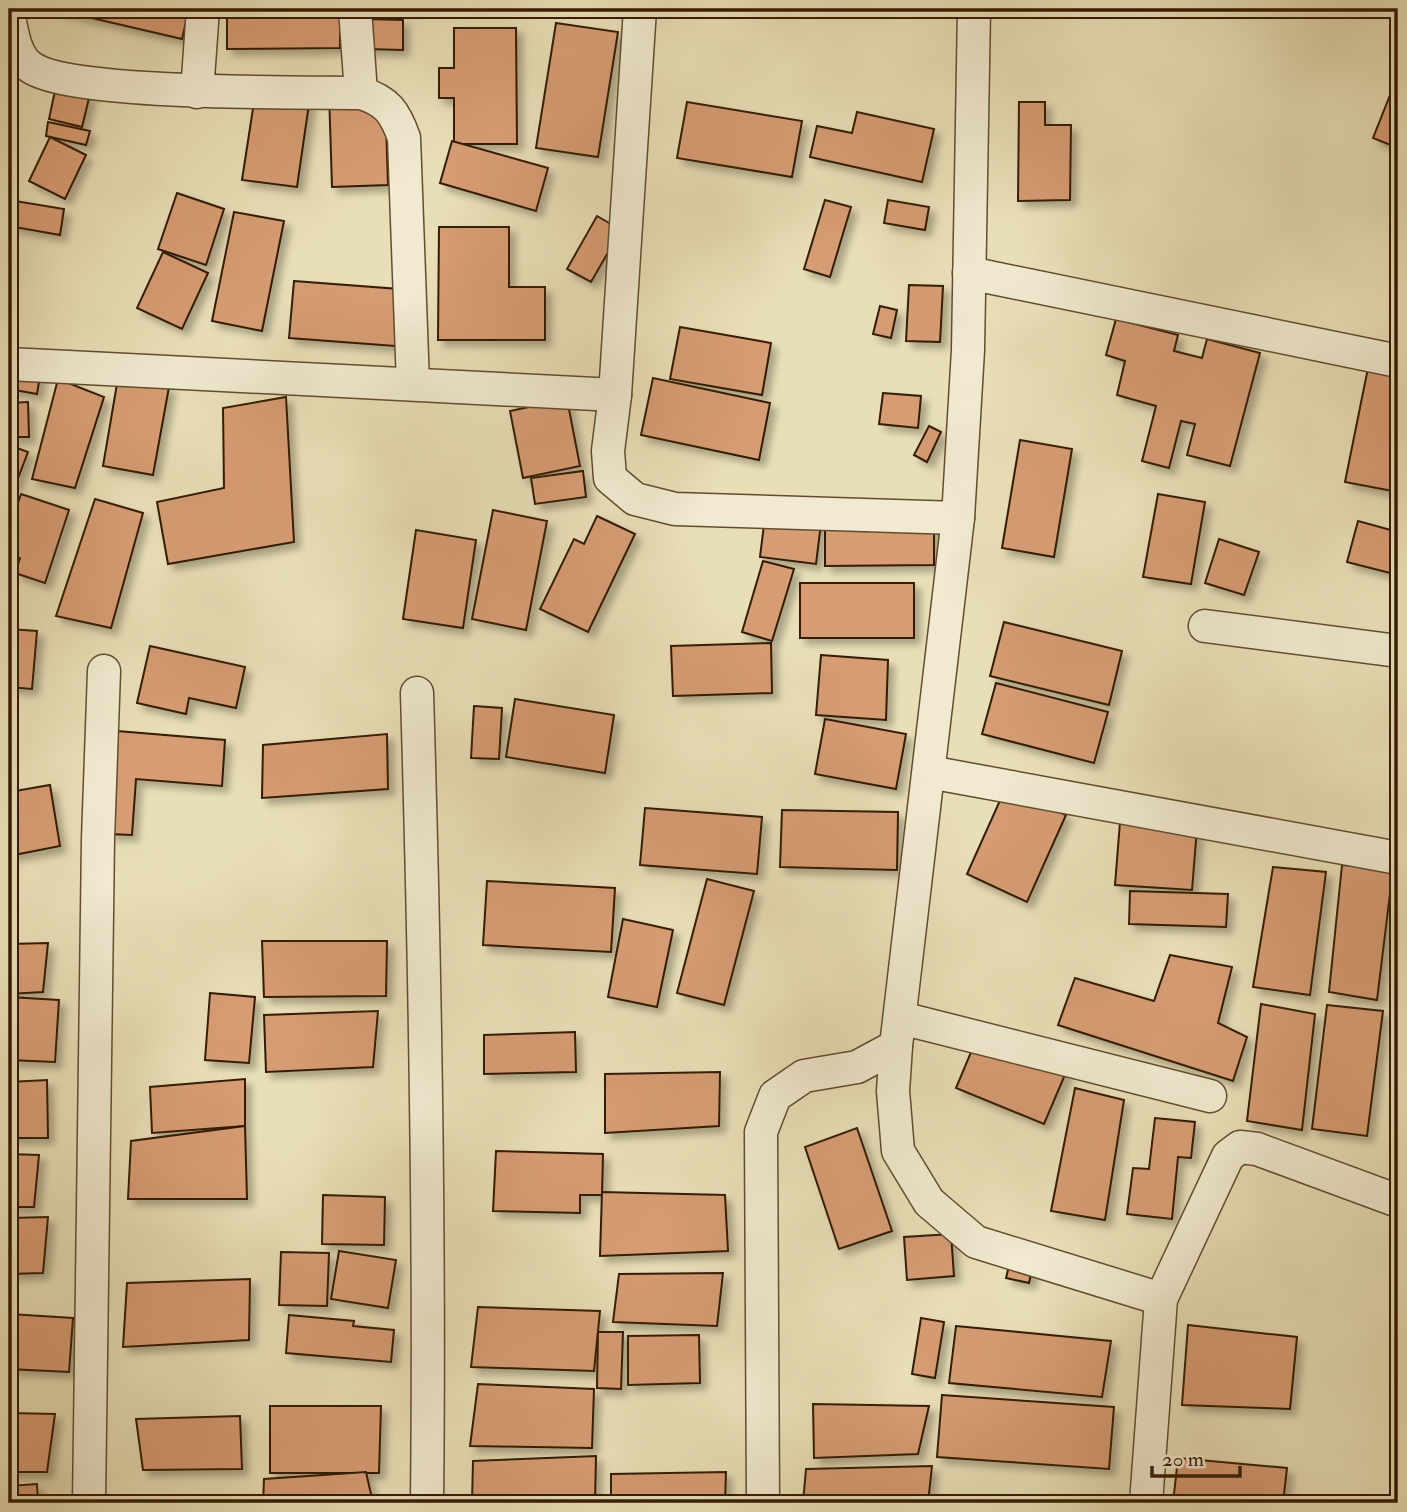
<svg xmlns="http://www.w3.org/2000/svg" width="1407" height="1512" viewBox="0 0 1407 1512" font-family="'IM FELL Double Pica',serif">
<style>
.building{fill:#d69c73;stroke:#341c00;stroke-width:2;filter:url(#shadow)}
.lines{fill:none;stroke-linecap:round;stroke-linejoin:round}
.minor-casing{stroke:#614d2e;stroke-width:35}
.minor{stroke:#f1ead0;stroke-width:32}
</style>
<defs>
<filter id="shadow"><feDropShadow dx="6" dy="6" stdDeviation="3.5" flood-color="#0004"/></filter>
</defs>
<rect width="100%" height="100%" fill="#e9dfb7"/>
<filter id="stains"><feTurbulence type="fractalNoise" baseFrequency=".00286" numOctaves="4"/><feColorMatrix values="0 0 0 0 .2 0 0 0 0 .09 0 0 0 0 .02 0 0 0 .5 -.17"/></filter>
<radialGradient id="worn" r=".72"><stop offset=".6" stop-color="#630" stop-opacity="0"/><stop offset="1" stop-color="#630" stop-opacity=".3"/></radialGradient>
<!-- building -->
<g class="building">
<polygon points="53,9 189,9 182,39"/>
<polygon points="227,9 340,9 340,48 227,49"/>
<polygon points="367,19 403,20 403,50 366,49"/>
<polygon points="556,23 618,32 598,157 536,148"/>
<polygon points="454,28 516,28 517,144 454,144 454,98 439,98 439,68 454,68"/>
<polygon points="1398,75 1398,148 1373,138"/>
<polygon points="56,86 90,94 82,127 49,119"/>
<polygon points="256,89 310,97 297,187 242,180"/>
<polygon points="385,91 388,185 332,187 329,92"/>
<polygon points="687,102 802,121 792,177 677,158"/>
<polygon points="1019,102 1045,102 1045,125 1071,125 1070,200 1018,201"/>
<polygon points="857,112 934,129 922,182 810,157 817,126 852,133"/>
<polygon points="48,122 90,131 86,145 46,136"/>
<polygon points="50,137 86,155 65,199 29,181"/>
<polygon points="452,141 548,168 536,211 440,183"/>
<polygon points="177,193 224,209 206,265 158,249"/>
<polygon points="9,200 64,209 60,235 9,226"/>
<polygon points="825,200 851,207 830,277 804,269"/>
<polygon points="888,200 929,207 925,230 884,223"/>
<polygon points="234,212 284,221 262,331 212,321"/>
<polygon points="597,216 621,230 591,282 567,269"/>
<polygon points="439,227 509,227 509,287 545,287 545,340 438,340"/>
<polygon points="163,252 208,273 182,329 137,308"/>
<polygon points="294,281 399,289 395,346 289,338"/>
<polygon points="909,285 943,286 940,342 906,341"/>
<polygon points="880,306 897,310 891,338 873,334"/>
<polygon points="1116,319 1178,335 1174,351 1202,358 1207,339 1260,353 1230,466 1187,455 1195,424 1181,421 1169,468 1142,461 1156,406 1117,395 1125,361 1106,355"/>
<polygon points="680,327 771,343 762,395 670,379"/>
<polygon points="13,359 42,364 37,394 9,389"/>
<polygon points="1369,363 1398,369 1398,492 1345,482"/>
<polygon points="118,378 169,387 153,475 103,466"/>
<polygon points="653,378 770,403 759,460 641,435"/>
<polygon points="58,379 104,397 75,488 32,479"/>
<polygon points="883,393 921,396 918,428 879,424"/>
<polygon points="286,397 294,542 168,564 157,502 224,488 223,408"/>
<polygon points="567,399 580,466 523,478 510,411"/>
<polygon points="28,402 29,437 9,437 9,403"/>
<polygon points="929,426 941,432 927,462 914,455"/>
<polygon points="1020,440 1072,449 1054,557 1002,548"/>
<polygon points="9,445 28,452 15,486 9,484"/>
<polygon points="583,471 586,497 535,504 531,478"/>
<polygon points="21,494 69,510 45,583 15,573 20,558 9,554 9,530"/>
<polygon points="1158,494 1205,502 1191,584 1143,577"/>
<polygon points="95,499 143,513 111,628 56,616"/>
<polygon points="767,500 823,507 816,564 760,557"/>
<polygon points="934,509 934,565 825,566 825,510"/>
<polygon points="493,510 547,521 526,630 472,619"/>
<polygon points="597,516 635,534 588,632 540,609 574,539 584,544"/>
<polygon points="1358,521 1398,532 1398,575 1347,562"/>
<polygon points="416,530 476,540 463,628 403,619"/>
<polygon points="1219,539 1259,552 1244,595 1205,583"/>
<polygon points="763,561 794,569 772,641 742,632"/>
<rect x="800" y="583" width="114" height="55"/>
<polygon points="1004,622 1122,651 1109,705 990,676"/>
<polygon points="9,629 37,631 32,689 9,687"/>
<polygon points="771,643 772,693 673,696 671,646"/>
<polygon points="150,646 245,667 236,708 189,698 186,714 137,703"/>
<polygon points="821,655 888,660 886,720 816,715"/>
<polygon points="996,683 1108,712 1094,763 982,734"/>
<polygon points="515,699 614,715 605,773 506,757"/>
<polygon points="474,706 502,708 499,759 471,758"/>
<polygon points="825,719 906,734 896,789 815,774"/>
<polygon points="117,731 225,740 222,786 136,779 132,835 109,834"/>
<polygon points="387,734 388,789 262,798 263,745"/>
<polygon points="50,785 60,846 9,856 9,792"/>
<polygon points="1006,787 1066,815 1027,902 967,874"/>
<polygon points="645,808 762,817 757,874 640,865"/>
<polygon points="782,810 898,812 897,870 780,867"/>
<polygon points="1120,822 1197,828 1192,890 1115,885"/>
<polygon points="1342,865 1393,869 1377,1000 1329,992"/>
<polygon points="1273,867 1326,872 1310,995 1253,987"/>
<polygon points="707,879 754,891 724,1005 677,993"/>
<polygon points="487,881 615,888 611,952 483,945"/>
<polygon points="1130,891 1228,894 1226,927 1129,924"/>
<polygon points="623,919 673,930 657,1007 608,997"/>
<polygon points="262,941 387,941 386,996 264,997"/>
<polygon points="48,943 43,992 9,994 9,944"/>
<polygon points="1170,955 1232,967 1218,1023 1247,1037 1233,1081 1058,1025 1075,978 1154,1001"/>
<polygon points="210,993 255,997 249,1063 205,1060"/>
<polygon points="9,997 59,1000 55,1062 9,1060"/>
<polygon points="1261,1004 1315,1014 1302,1130 1247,1121"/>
<polygon points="1327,1005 1383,1011 1367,1136 1312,1129"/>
<polygon points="378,1011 373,1067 266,1072 264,1015"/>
<polygon points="575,1032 576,1072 484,1074 484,1035"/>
<polygon points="979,1033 1067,1070 1044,1124 956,1088"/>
<polygon points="720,1072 719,1126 605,1133 605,1074"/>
<polygon points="245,1079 245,1126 152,1133 150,1087"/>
<polygon points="47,1080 48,1138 9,1138 9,1082"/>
<polygon points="1075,1088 1124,1100 1105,1220 1051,1211"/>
<polygon points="1155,1118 1195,1122 1191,1158 1178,1157 1172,1219 1127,1214 1133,1168 1149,1169"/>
<polygon points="245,1126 247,1199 128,1199 131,1141"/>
<polygon points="857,1128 892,1231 839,1249 805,1147"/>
<polygon points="496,1151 603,1154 602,1195 580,1195 580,1213 493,1211"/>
<polygon points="9,1154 39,1155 34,1207 9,1207"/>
<polygon points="602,1192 725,1195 728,1251 600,1256"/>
<polygon points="323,1195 385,1197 384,1245 322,1244"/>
<polygon points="48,1217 43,1273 9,1274 9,1218"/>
<polygon points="951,1234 954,1276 907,1280 904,1237"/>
<polygon points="1013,1250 1035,1256 1029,1283 1006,1278"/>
<polygon points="339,1251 396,1260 388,1308 331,1299"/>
<polygon points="281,1252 329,1253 327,1306 279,1305"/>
<polygon points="723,1273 717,1326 613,1322 619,1274"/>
<polygon points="250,1279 249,1340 123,1347 127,1283"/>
<polygon points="478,1307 600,1311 594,1371 471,1367"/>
<polygon points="9,1314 73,1318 69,1372 9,1369"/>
<polygon points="289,1315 354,1321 353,1326 394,1330 391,1362 286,1353"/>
<polygon points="921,1318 944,1322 935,1378 912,1374"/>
<polygon points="1188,1325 1297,1337 1290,1409 1182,1405"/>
<polygon points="956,1326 1111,1341 1102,1397 949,1383"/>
<polygon points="598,1332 623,1332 621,1389 597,1388"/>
<polygon points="699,1335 700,1383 628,1385 628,1336"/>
<polygon points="478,1384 594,1389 592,1448 470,1446"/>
<polygon points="942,1395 1114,1407 1109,1469 937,1457"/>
<polygon points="813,1404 929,1406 918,1454 814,1458"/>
<polygon points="270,1406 381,1406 379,1473 270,1473"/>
<polygon points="9,1413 55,1414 47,1472 9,1472"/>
<polygon points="240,1416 242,1469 143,1470 136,1419"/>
<polygon points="596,1456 595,1503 472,1503 473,1461"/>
<polygon points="1178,1458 1287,1468 1283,1503 1173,1503"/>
<polygon points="932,1466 928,1503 803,1503 806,1469"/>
<polygon points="366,1472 373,1503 263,1503 264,1479"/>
<polygon points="726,1472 725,1503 611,1503 611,1474"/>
<polygon points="37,1484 38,1503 9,1503 9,1486"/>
</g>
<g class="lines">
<!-- minor casing -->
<g class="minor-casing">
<g id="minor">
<polyline points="355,9 361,93"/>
<polyline points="640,9 615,395 608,451 610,478 635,499 675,509 958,518"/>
<polyline points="974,9 968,350 958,518 896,1046 893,1091 898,1151 929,1202 976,1242 1161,1299"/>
<path d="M9 16C12 32 15 54 28 65 62 96 305 92 361 93 387 101 395 112 404 138L413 384"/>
<polyline points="197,92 203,9"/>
<polyline points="969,273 1398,361"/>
<polyline points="9,364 615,395"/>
<polyline points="1205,626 1398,651"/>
<path d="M417 693C425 963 430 1233 427 1503"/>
<polyline points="929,772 1398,858"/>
<polyline points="901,1018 1210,1096"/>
<polyline points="89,1503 98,839 104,671"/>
<polyline points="763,1503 761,1132 775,1096 804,1076 857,1067 896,1046"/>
<polyline points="1146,1503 1161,1299 1228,1156 1240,1147 1257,1149 1398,1201"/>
</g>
</g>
<!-- minor -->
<use href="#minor" class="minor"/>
</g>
<!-- margin -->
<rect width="1407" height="1512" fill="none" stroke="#e9dfb7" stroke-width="35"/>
<rect x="10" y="10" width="1386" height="1491" fill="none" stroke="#341c00" stroke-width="3.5"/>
<rect x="18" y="18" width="1372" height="1477" fill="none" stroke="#341c00" stroke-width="2"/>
<!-- scale -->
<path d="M1152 1466v10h88v-10" fill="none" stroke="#341c00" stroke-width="3.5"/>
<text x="1162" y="1466" font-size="21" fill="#341c00" stroke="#f1ead0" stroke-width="5" paint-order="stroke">20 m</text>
<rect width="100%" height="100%" filter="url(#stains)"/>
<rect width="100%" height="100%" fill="url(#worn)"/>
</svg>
